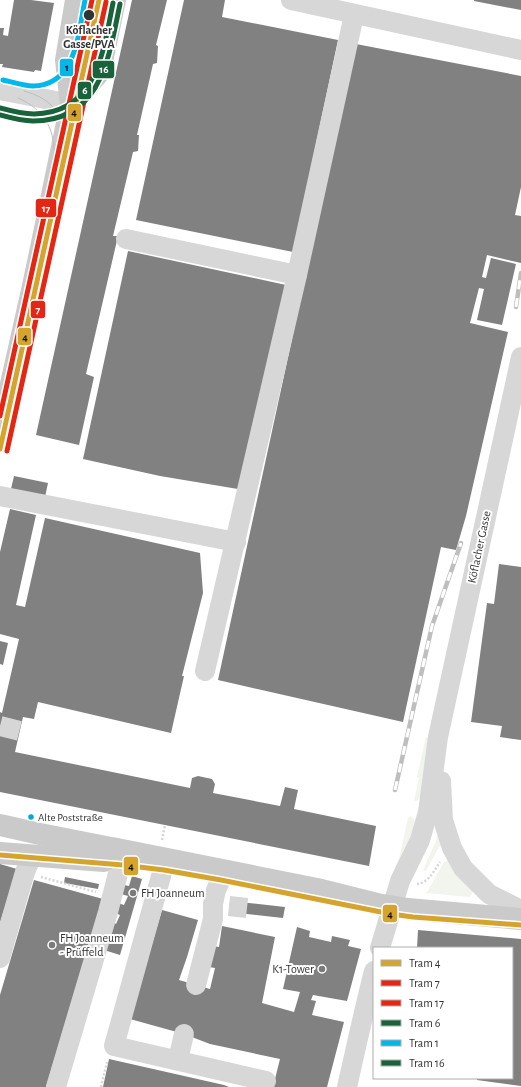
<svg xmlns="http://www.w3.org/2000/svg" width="521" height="1087" viewBox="0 0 521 1087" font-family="'Alegreya Sans',sans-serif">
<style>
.green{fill:#f1f5ed}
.building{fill:#818181}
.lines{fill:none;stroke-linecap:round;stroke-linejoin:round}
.minor-tunnel{stroke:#d6d6d6;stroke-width:20;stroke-dasharray:20 10;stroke-linecap:butt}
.path{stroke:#d6d6d6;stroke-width:2.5;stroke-dasharray:2 2;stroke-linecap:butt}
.minor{stroke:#d7d7d7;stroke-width:20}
.major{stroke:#cacaca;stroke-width:22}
.tram{stroke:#bebebe;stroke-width:1}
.rail-casing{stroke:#bebebe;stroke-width:4.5}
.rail{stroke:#fff;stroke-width:3;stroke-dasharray:9;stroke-linecap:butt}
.tram-1-casing{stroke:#fff;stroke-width:8}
.tram-2-casing{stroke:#fff;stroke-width:8}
.tram-3-casing{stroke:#fff;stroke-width:8}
.tram-4-casing{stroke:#fff;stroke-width:8}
.tram-5-casing{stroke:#fff;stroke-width:8}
.tram-6-casing{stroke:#fff;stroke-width:8}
.tram-1{stroke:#d5a42e;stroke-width:5}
.tram-2{stroke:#e42714;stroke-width:5}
.tram-3{stroke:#e42714;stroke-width:5}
.tram-4{stroke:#19633a;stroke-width:5}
.tram-5{stroke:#00b8ea;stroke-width:5}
.tram-6{stroke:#19633a;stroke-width:5}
.stop-dot{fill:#333;stroke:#fff;stroke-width:1.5}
.bus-dot{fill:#00a9ce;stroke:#fff;stroke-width:1.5}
.poi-dot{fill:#7a7a7a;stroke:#fff;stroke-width:1.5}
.labels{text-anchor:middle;stroke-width:4;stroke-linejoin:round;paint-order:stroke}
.bus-label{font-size:11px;fill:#333;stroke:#fff;text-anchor:start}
.stop-label{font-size:12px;font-weight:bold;fill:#333;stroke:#fff}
.street-label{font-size:12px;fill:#333;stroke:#fff}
.poi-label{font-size:12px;fill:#333;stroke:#fff;text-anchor:start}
.line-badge{stroke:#fff;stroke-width:1.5}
.badge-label{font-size:11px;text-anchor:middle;font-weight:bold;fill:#fff}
.pale-badge-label{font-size:11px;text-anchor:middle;font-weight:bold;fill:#111}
</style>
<rect width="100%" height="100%" fill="#fff"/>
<!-- green -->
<g class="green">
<polygon points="426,737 429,738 422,794 417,801 414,801 419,778 417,777"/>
<polygon points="411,816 415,822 415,828 398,868 395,867 399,859 408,818"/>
<polygon points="438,833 445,844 439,847 427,869 426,871 423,870 436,841"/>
<polygon points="451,859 474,889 470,897 425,893 428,891 444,862"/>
</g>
<!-- building -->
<g class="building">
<polygon points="14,0 31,0 54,3 41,71 35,70 34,72 2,67 3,64 0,64 0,28 4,28 3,35 8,36"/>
<polygon points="132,0 167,0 156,45 158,46 157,63 153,64 137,135 139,135 138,151 133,152 113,236 118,236 86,374 94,377 79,445 36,435"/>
<polygon points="184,0 225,0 222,17 338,40 293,252 136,220"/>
<polygon points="474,0 521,0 521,10 474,1"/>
<polygon points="356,44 521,76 521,187 515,215 521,216 521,263 487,255 482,277 486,278 491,258 516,264 502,325 477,320 484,289 479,288 470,323 508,332 466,516 456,550 441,547 403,722 218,680"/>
<polygon points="128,251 286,285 238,489 160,476 83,459"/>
<polygon points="14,476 48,483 45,497 11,489"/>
<polygon points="10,509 36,515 16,605 25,607 45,518 200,553 203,593 182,676 184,676 171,733 38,702 34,719 23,717 15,752 190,788 192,778 198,776 212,779 215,784 213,793 280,806 285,787 298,790 294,809 376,826 369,866 0,792 0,712 2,713 19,639 0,634 0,552"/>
<polygon points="499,564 521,567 521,740 500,737 502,726 471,722 487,603 494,604"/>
<polygon points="0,641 8,643 3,665 0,664"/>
<polygon points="0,864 17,869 0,923"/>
<polygon points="132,876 142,879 120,955 104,950 113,922 116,924 120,915 115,913 118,903 124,905 128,896 121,894 124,885 129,886"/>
<polygon points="65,877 99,884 98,889 64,883"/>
<polygon points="34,880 103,899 46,1087 0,1087 0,995"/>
<polygon points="230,901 285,907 283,918 229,912"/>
<polygon points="162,910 198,920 187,957 179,980 210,989 215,968 209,967 213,946 219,947 222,926 275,937 262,1003 294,1012 300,992 283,989 297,927 310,931 309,937 331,942 332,936 350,940 348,946 361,949 347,1001 313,995 311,1000 316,1001 312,1015 344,1022 327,1087 273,1087 280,1059 210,1044 184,1034 130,1019"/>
<polygon points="418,930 521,939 521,1086 477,1080 477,1078 512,1078 512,948 417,948"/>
<polygon points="109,1059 224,1085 229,1087 103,1087"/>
</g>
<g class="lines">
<!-- minor-tunnel -->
<g class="minor-tunnel">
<polyline points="0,726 20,731"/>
<polyline points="229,906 247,908"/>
</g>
<!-- path -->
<g class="path">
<polyline points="162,840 165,825"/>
<polyline points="41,877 96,892"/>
<path d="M417 884C428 883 434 871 440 862"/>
<polyline points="101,1087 107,1062"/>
</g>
<!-- minor -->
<g class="minor">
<polyline points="291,0 521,50"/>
<polyline points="0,90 71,104 95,0"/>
<polyline points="126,239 297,275"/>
<polyline points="0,496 236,542"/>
<polyline points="205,671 297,275 354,15"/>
<polyline points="441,781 443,820 452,848 463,868 489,894 521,910"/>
<polyline points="164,859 163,869 114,1046 266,1081"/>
<polyline points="380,948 400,881 420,840 428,812 438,737 521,357"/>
<polyline points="0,958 25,872 32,856"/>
<polyline points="196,985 213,919 213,904 216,890 225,871"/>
<polyline points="178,1060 184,1034"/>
<polyline points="56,1087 108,912 121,862"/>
<path d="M347 1087C356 1048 364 1010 374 971"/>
</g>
<!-- major -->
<g class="major">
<polyline points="71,104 97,75 103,57 115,0"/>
<polyline points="0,433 33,286 71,104 66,60 76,0"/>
<polyline points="0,825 40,834 106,847"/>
<polyline points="112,848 317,889 377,904 408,909 521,919"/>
<polyline points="0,853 104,861"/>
</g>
<!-- tram -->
<g class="tram">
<path d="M24 91C57 100 67 120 66 153"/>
<path d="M18 98C46 110 56 131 54 161"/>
<polyline points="0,415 5,393"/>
</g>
<!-- rail casing -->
<g class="rail-casing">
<g id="rail">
<polyline points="516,307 521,273"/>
<polyline points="395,790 432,626 461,543"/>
</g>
</g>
<!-- rail -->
<use href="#rail" class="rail"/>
<!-- tram-1 casing -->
<g class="tram-1-casing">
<g id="tram-1">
<polyline points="0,449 99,0"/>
<polyline points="0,855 123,865 164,870 221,880 391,914 413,917 521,925"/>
</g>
</g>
<!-- tram-2 casing -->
<g class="tram-2-casing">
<polyline id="tram-2" points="7,451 106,2"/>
</g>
<!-- tram-3 casing -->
<g class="tram-3-casing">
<polyline id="tram-3" points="0,416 92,0"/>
</g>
<!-- tram-4 casing -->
<g class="tram-4-casing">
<path id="tram-4" d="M0 108C11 111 22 114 34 114 97 113 103 52 113 3"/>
</g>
<!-- tram-5 casing -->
<g class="tram-5-casing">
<path id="tram-5" d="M3 80C13 82 23 86 33 86 77 85 78 33 85 0"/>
</g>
<!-- tram-6 casing -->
<g class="tram-6-casing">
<path id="tram-6" d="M0 115C11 118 22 121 33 121 102 121 109 56 120 4"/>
</g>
<!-- tram-1 -->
<use href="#tram-1" class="tram-1"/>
<!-- tram-2 -->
<use href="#tram-2" class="tram-2"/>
<!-- tram-3 -->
<use href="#tram-3" class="tram-3"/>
<!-- tram-4 -->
<use href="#tram-4" class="tram-4"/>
<!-- tram-5 -->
<use href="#tram-5" class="tram-5"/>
<!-- tram-6 -->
<use href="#tram-6" class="tram-6"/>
</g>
<!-- markers -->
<circle class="stop-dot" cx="89" cy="15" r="6"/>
<circle class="bus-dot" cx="31" cy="817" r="3.5"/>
<g class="poi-dot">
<circle cx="133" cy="893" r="4"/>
<circle cx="52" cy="945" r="4"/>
<circle cx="322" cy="969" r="4"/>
</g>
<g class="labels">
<!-- bus labels -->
<g class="bus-label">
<text x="38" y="821">Alte Poststraße</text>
</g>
<!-- stop labels -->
<g class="stop-label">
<text x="89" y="34">Köflacher<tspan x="89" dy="14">Gasse/PVA</tspan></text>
</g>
<!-- street labels -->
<g class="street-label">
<text transform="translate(479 547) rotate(-78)" y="4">Köflacher Gasse</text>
</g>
<!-- poi labels -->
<g class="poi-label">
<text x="141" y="897">FH Joanneum</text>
<text x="60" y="942">FH Joanneum<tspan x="60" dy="14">- Prüffeld</tspan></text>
<text x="314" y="973" text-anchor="end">K1-Tower</text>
</g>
</g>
<g class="line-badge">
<rect x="59" y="58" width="15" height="19" rx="4" fill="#00b8ea"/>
<rect x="92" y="60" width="23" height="19" rx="4" fill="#19633a"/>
<rect x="77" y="81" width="15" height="19" rx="4" fill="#19633a"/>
<rect x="67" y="103" width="15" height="19" rx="4" fill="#d5a42e"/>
<rect x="35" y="198" width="22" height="20" rx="4" fill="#e42714"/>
<rect x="30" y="300" width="16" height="19" rx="4" fill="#e42714"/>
<rect x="17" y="327" width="15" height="19" rx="4" fill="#d5a42e"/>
<rect x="123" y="856" width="16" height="20" rx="4" fill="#d5a42e"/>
<rect x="382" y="904" width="16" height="19" rx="4" fill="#d5a42e"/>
</g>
<g class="badge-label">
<text x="104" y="73">16</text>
<text x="85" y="94">6</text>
<text x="46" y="212">17</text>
<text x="38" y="313">7</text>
</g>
<g class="pale-badge-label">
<text x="67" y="71">1</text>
<text x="74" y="116">4</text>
<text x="25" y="341">4</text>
<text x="131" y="870">4</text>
<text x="390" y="918">4</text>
</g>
<!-- legend -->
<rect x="373" y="947" width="140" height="132" fill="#ffffff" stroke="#adadad"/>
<rect x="381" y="960" width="20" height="6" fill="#d5a42e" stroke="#adadad"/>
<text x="409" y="967" font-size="12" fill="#333333">Tram 4</text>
<rect x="381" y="980" width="20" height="6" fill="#e42714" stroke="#adadad"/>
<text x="409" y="987" font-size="12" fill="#333333">Tram 7</text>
<rect x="381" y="1000" width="20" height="6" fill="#e42714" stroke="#adadad"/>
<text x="409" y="1007" font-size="12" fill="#333333">Tram 17</text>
<rect x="381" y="1020" width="20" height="6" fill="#19633a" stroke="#adadad"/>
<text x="409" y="1027" font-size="12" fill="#333333">Tram 6</text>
<rect x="381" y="1040" width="20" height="6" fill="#00b8ea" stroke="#adadad"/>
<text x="409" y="1047" font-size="12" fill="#333333">Tram 1</text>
<rect x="381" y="1060" width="20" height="6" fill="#19633a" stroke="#adadad"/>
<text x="409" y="1067" font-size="12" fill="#333333">Tram 16</text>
</svg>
